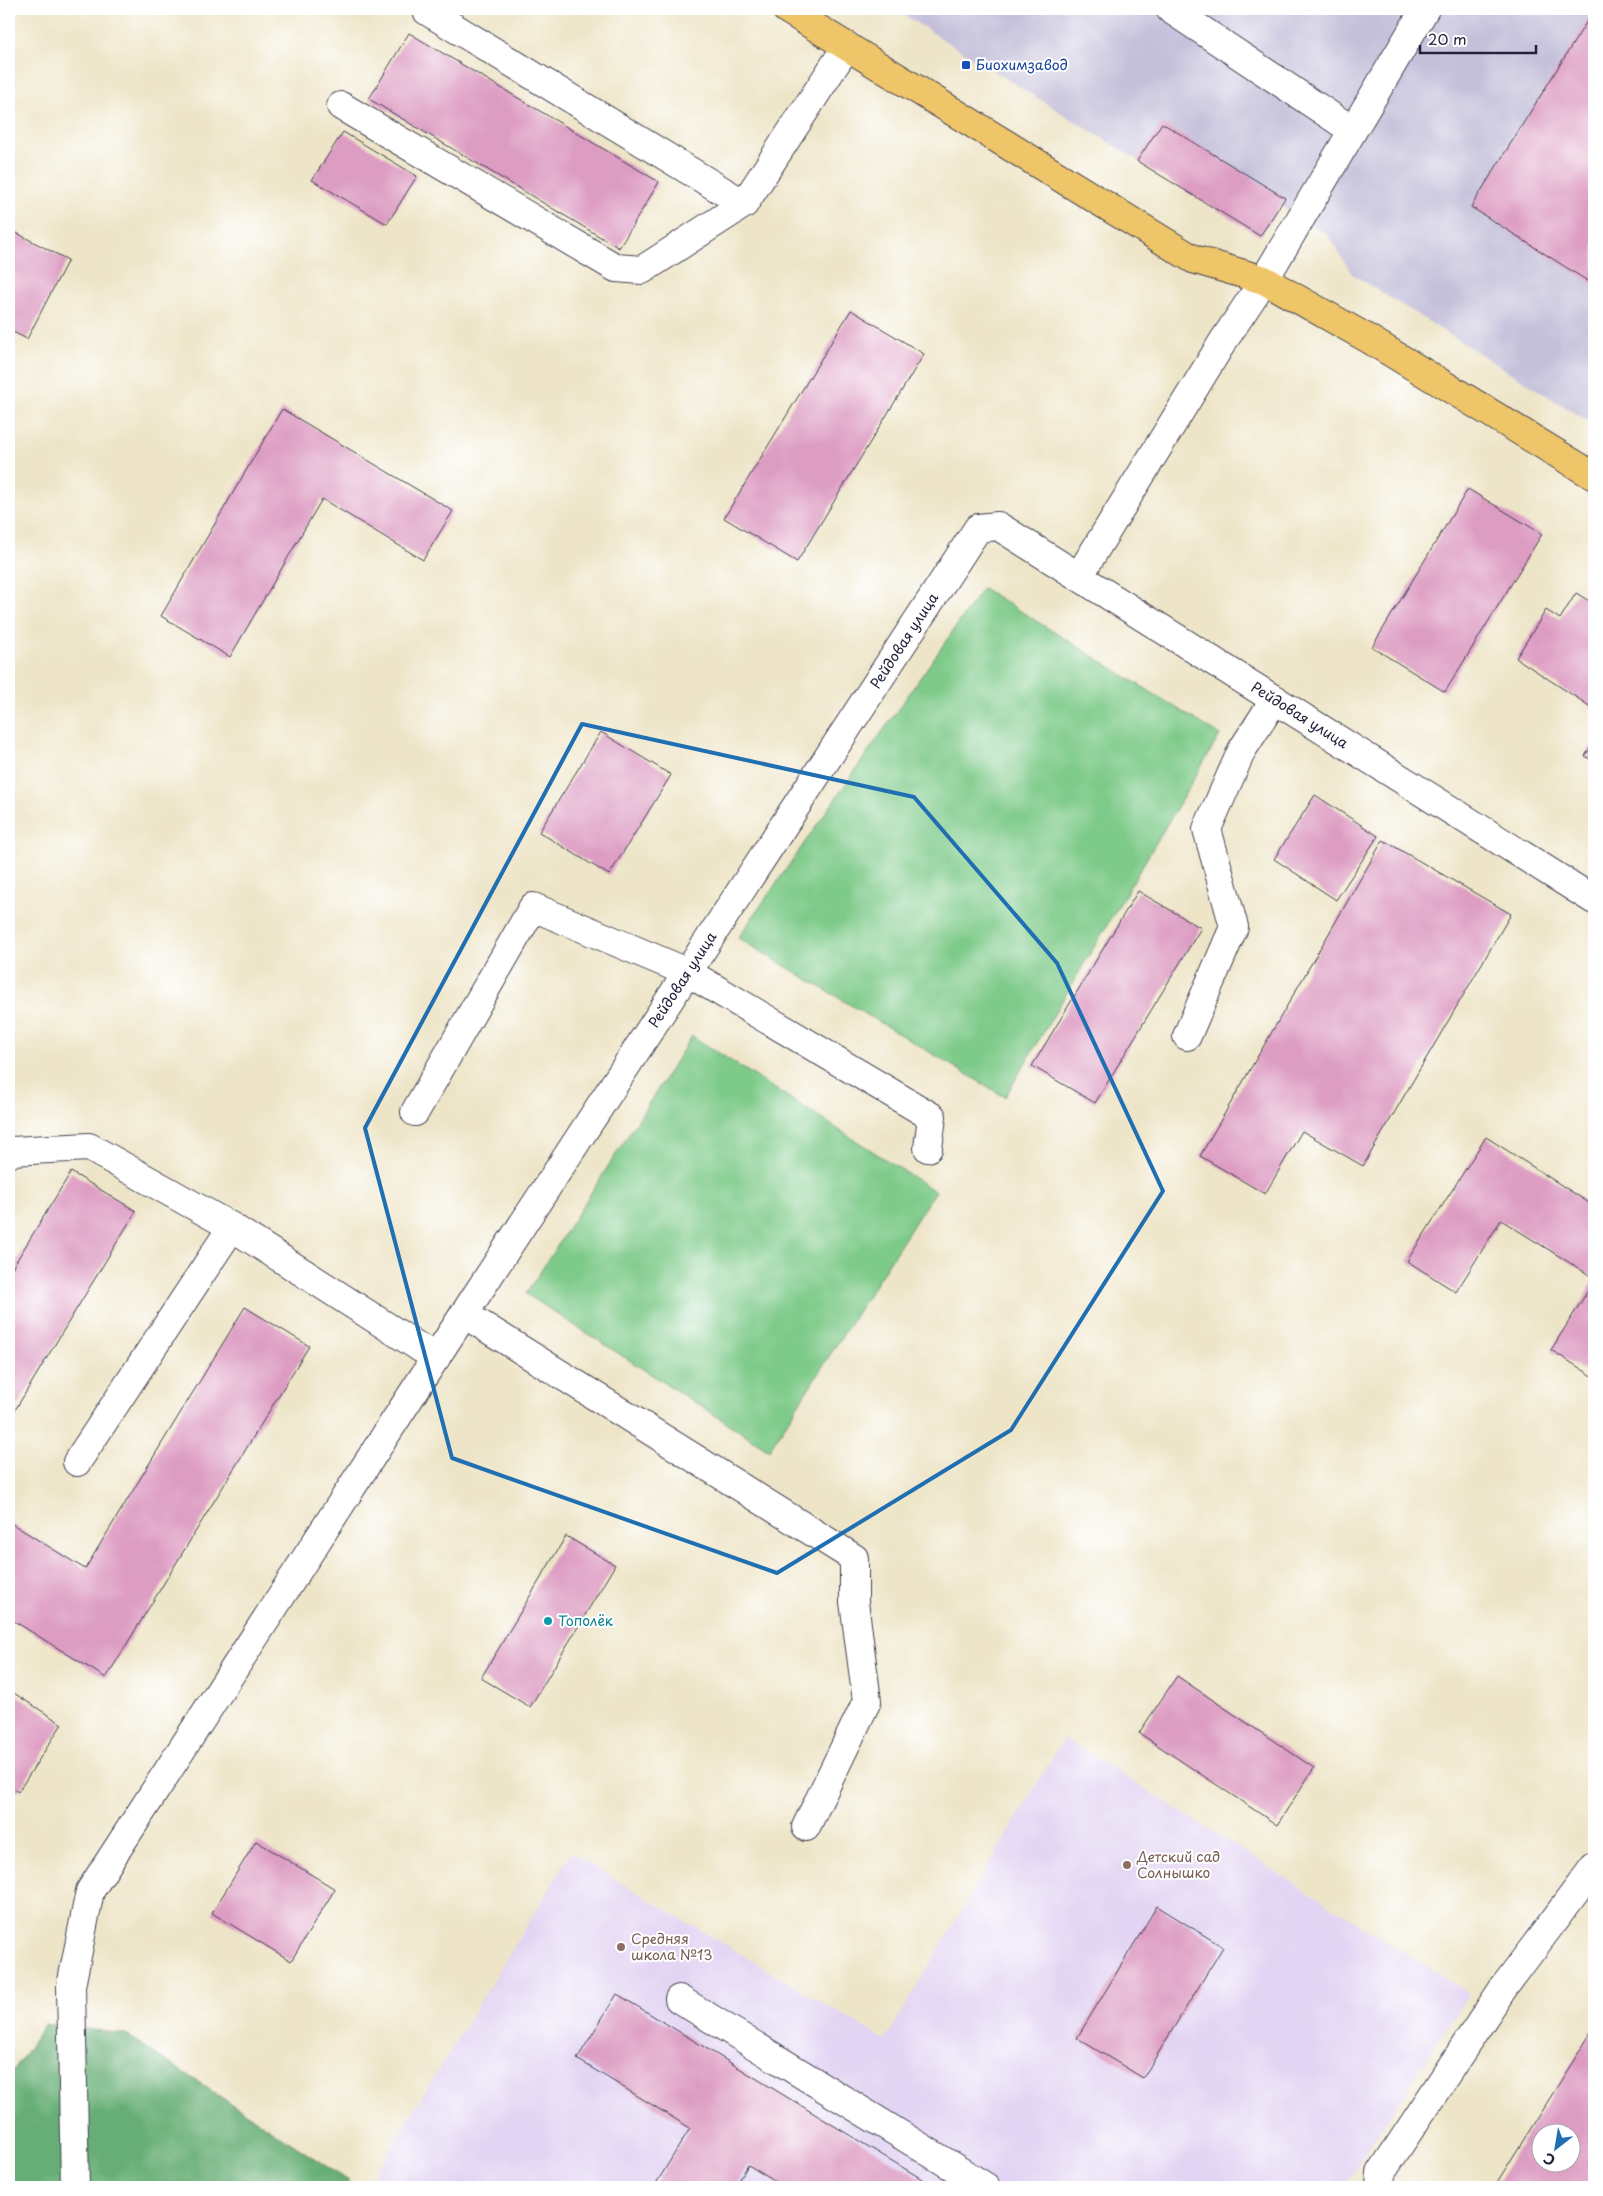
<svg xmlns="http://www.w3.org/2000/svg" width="1603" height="2196" viewBox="0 0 1603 2196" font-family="'Playpen Sans',sans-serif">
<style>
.built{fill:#e2d4f3}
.industrial{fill:#c5c0da}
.green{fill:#7eca89;stroke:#507662}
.forest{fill:#66ae75;stroke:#446858}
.building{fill:#dd9cc2;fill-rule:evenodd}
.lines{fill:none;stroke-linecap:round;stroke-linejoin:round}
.minor-casing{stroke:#413f50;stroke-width:30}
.major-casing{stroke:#413f50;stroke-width:30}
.minor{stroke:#fff;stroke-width:28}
.major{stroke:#eec569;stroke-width:28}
.marked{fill:none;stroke:#1f6fb2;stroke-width:4;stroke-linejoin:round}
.transit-dot{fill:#1a4fb4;stroke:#fff;stroke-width:2}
.culture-dot{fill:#0f9aa8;stroke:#fff;stroke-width:2}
.education-dot{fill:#8d6e63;stroke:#fff;stroke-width:2}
.labels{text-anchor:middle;stroke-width:4;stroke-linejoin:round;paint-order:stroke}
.transit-label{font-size:14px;fill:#164399;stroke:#fff;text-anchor:start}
.street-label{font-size:14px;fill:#22223b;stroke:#fff}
.culture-label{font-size:14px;fill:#0d838f;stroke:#fff;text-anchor:start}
.education-label{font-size:14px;fill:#785e54;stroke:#fff;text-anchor:start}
</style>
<rect width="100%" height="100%" fill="#fff"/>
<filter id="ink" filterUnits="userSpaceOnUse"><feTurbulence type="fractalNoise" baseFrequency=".02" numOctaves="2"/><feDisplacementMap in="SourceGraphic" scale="10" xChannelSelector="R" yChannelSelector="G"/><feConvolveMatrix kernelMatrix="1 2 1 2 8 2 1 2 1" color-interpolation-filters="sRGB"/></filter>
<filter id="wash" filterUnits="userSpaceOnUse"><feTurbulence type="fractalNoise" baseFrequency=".0096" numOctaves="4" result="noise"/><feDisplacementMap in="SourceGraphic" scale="20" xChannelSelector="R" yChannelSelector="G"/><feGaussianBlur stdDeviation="1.12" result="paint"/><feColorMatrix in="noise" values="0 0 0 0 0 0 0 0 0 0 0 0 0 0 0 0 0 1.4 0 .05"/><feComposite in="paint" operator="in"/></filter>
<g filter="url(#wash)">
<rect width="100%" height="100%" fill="#eee5c8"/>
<!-- built -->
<polygon class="built" points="1064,1738 1469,1993 1344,2187 367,2187 571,1853 885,2040"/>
<!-- industrial -->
<polygon class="industrial" points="894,9 1594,9 1594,425 1352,274 1327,234 1280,206 1260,236"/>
<!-- green -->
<g class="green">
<polygon points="983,588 1220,735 1005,1097 738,938"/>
<polygon points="692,1036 935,1191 769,1450 526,1294"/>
</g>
<!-- forest -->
<polygon class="forest" points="45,2024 125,2034 349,2181 345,2187 9,2187 9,2077"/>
<g id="blocks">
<!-- building -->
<g class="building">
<polygon points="1594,10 1594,285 1471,207"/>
<polygon points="409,33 659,182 619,248 369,99"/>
<polygon points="1162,123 1285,198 1260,236 1137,161"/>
<polygon points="343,132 417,176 387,224 312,180"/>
<polygon points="9,229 68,260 27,339 9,330"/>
<polygon points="851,310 924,354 797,562 724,518"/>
<polygon points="282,409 453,511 423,560 322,499 230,657 161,616"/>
<polygon points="1468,489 1542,534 1445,692 1372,647"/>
<polygon points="1576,593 1594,604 1594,709 1516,658 1546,610 1560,619"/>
<polygon points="601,732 671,775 609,875 539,832"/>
<polygon points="1594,742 1594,761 1585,756"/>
<polygon points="1315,795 1378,836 1336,900 1274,859"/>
<polygon points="1383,840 1511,914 1363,1166 1302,1131 1265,1194 1200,1156"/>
<polygon points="1138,891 1201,928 1095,1103 1032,1066"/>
<polygon points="1486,1137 1594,1206 1594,1278 1501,1220 1456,1292 1407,1261"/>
<polygon points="71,1172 136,1211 9,1420 9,1273"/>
<polygon points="1594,1281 1594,1377 1551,1350"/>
<polygon points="245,1307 309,1346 106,1678 9,1618 9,1522 85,1569"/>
<polygon points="566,1536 615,1565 530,1707 481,1678"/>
<polygon points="1177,1676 1314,1768 1277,1825 1139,1733"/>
<polygon points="9,1690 62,1724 18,1792 9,1785"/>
<polygon points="256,1841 335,1889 291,1961 212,1913"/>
<polygon points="1157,1906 1223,1947 1143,2078 1077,2038"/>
<polygon points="617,1994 935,2187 784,2187 748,2165 735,2187 654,2187 690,2128 577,2059"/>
<path d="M1594 2028V2179L1589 2187H1494ZM1540 2134H1570V2164H1540Z"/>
</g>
</g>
</g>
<g filter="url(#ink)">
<use href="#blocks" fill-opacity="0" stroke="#413f50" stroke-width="1"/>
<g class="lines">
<!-- minor casing -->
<g class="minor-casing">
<g id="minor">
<polyline points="1170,9 1352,130"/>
<polyline points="427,11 744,204"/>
<polyline points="341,106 616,268 642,270 744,204 847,46"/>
<polyline points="1079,576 1222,343 1264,280 1425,9"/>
<polyline points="1187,1036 1234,927 1207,829 1242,750 1275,699"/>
<polyline points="415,1112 533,907 687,972 932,1117 928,1148"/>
<polyline points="9,1154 11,1151 89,1147 232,1227 436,1358"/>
<polyline points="464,1314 854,1558 854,1602 867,1701 806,1827"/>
<polyline points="77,1462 232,1227"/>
<polyline points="679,1999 986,2187"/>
<path id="s1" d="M75 2187 71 1986 90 1891 464 1314 978 528 998 526 1594 900"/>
<polyline points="1380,2187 1381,2173 1504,1987 1594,1867"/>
</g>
</g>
<!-- major casing -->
<g class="major-casing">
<polyline id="major" points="786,9 1193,259 1264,280 1367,338 1594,476"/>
</g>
<!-- minor -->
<use href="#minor" class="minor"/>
<!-- major -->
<use href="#major" class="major"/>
</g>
</g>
<!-- marked area -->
<path class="marked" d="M582 724 914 797 1057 963 1163 1191 1011 1430 777 1573 452 1458 365 1128Z"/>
<!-- markers -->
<rect class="transit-dot" x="961" y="60" width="10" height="10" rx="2.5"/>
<circle class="culture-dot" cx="548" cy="1621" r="5"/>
<g class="education-dot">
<circle cx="1127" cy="1865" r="5"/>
<circle cx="621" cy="1947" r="5"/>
</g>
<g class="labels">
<!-- transit labels -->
<g class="transit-label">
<text x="976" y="70">Биохимзавод</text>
</g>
<!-- street labels -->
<g class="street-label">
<text dy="5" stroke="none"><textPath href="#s1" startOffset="1790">Рейдовая улица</textPath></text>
<text dy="5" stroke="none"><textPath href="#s1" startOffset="2301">Рейдовая улица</textPath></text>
<text dy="5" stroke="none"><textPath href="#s1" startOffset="1385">Рейдовая улица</textPath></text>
</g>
<!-- culture labels -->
<g class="culture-label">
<text x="558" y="1626">Тополёк</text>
</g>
<!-- education labels -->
<g class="education-label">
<text x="1137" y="1862">Детский сад<tspan x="1137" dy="16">Солнышко</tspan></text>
<text x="631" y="1944">Средняя<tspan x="631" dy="16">школа №13</tspan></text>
</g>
</g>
<!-- margin -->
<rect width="1603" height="2196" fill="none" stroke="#fff" stroke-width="30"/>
<!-- north arrow -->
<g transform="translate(1556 2148) rotate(211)"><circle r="24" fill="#ffffff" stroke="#a7a7b1"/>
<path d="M0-4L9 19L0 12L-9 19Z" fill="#1f6fb2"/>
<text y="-8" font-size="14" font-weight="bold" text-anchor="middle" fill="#22223b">С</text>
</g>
<!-- scale -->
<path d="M1420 45v8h116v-8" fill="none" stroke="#22223b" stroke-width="2.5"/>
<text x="1428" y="45" font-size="15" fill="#22223b" stroke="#ffffff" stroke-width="4" paint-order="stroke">20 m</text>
</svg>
